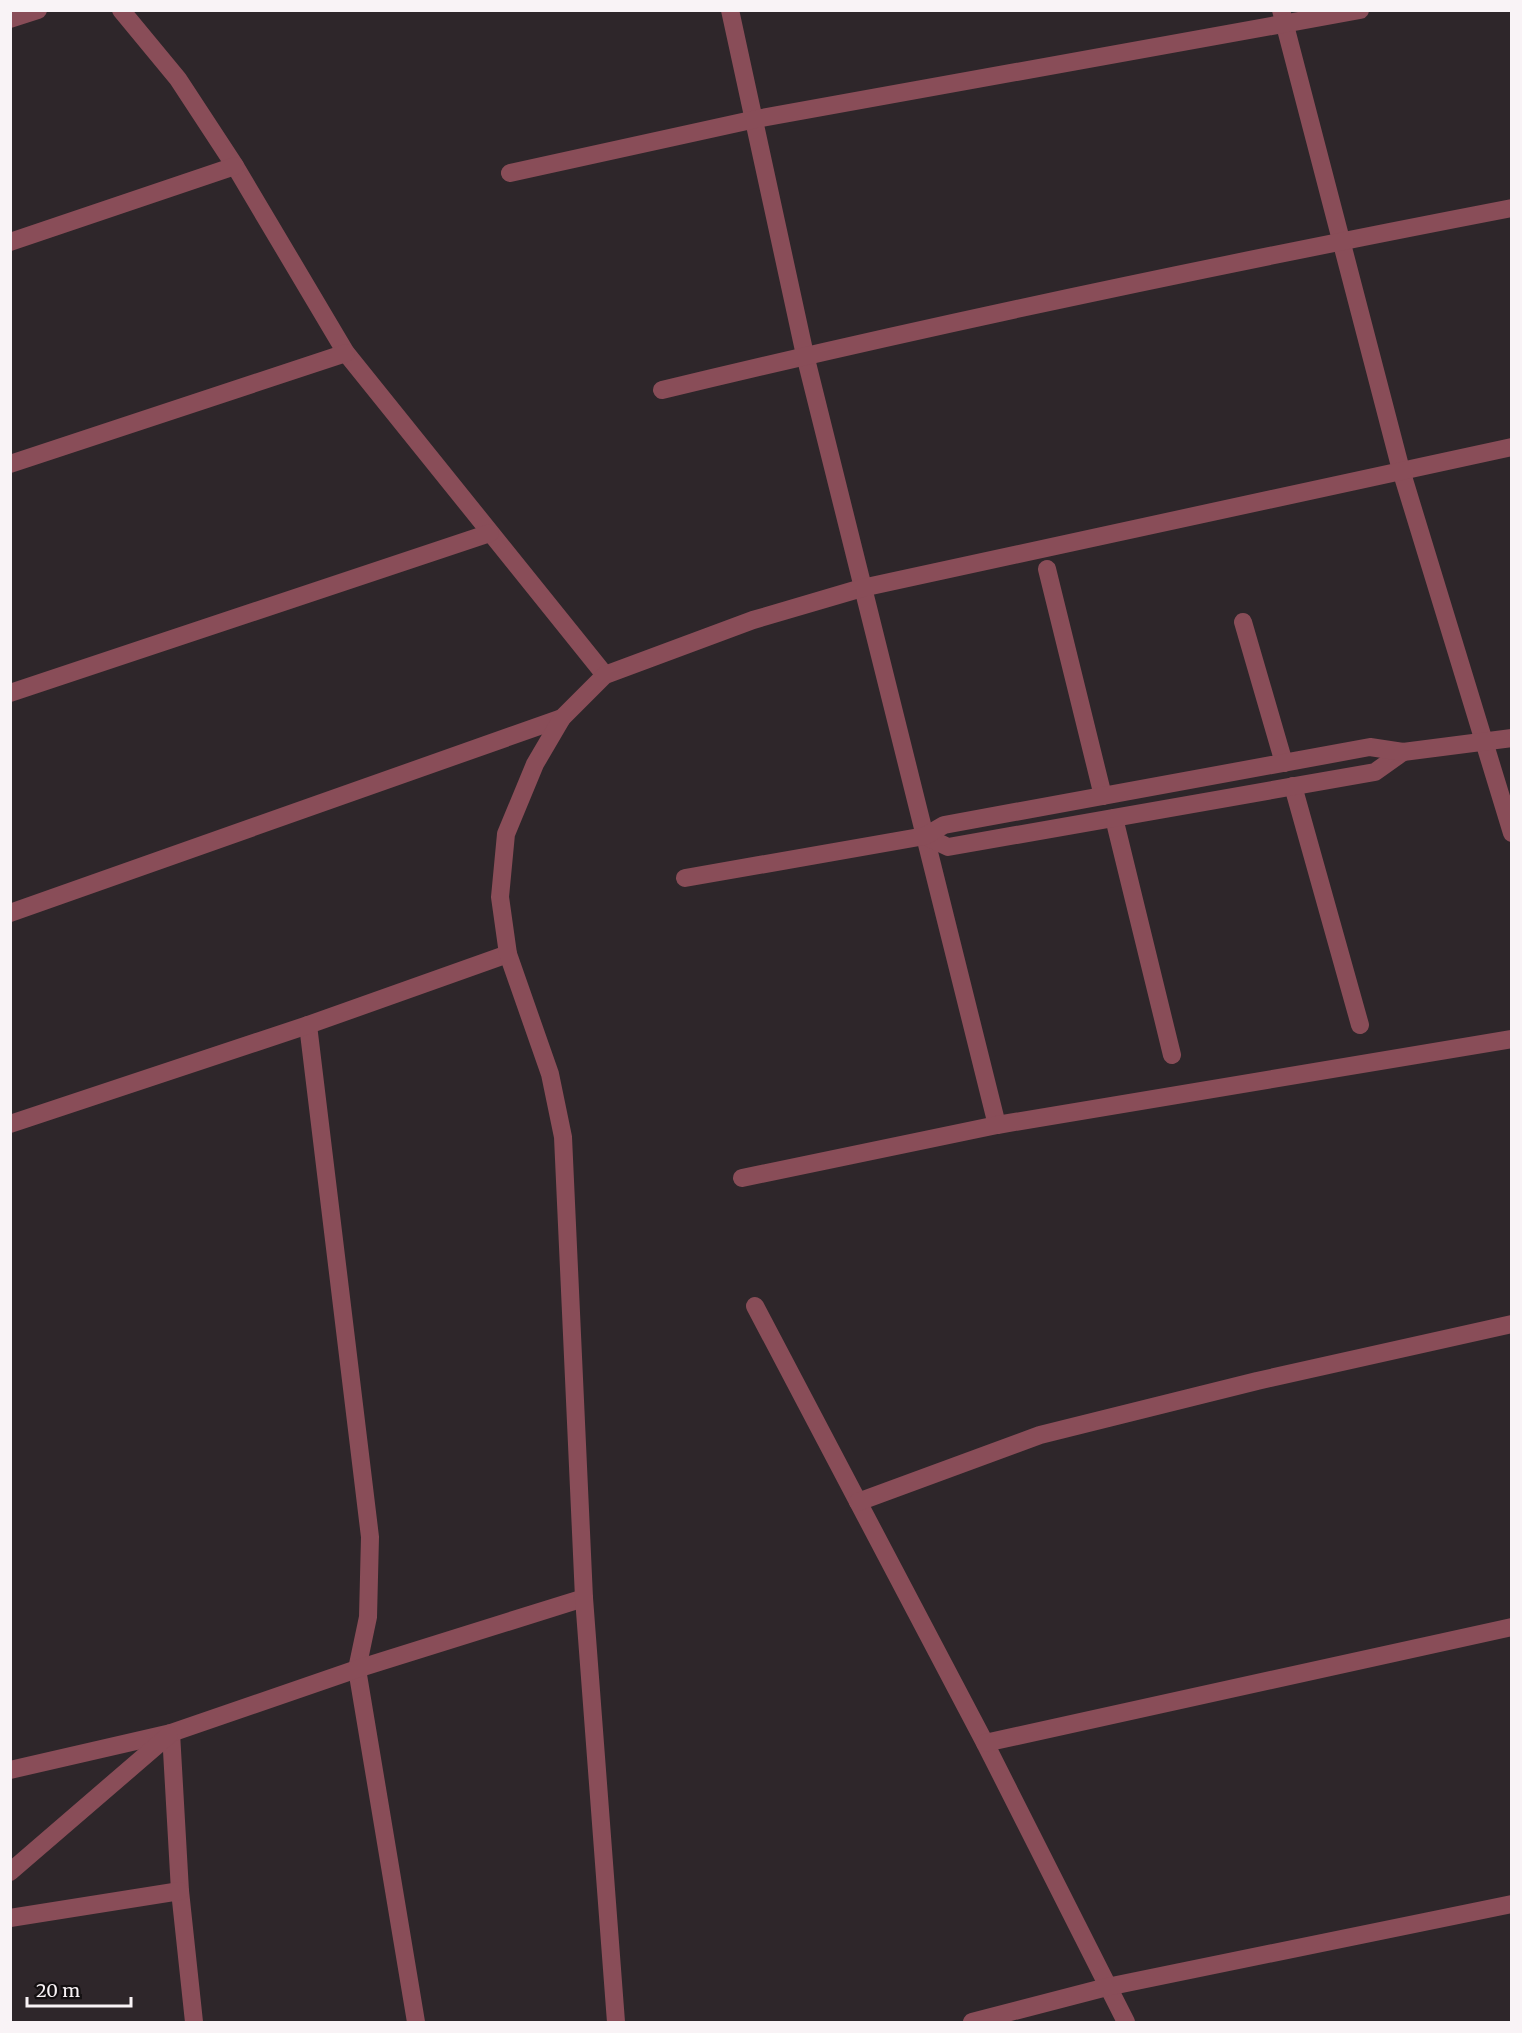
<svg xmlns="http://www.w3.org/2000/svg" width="1522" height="2033" viewBox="0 0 1522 2033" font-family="Merriweather,serif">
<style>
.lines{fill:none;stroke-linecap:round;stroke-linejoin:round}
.street{stroke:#894d58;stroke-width:18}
</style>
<rect width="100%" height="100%" fill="#2e262a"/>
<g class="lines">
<!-- street -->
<g class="street">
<polyline points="121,10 178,79 235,166 346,353 605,675"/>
<polyline points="730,10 805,355 997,1125"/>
<polyline points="1281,10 1401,470 1512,833"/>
<polyline points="10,19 38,10"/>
<polyline points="510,173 756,119 1360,10"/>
<polyline points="10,242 235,166"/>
<path d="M662 390C943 322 1227 263 1512 208"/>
<polyline points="10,464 346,353"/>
<polyline points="1047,569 1103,796"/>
<polyline points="1243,622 1284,763"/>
<polyline points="10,693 490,533"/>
<polyline points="1293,786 1360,1025"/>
<polyline points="1114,818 1172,1055"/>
<polyline points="925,836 948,847 1375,772 1403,752"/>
<polyline points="685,878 925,836 944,825 1370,747 1403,752 1512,738"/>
<polyline points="10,913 562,718"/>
<polyline points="308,1025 370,1537 368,1617 357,1669 416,2022"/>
<polyline points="10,1124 308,1025 508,954"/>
<polyline points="742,1178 997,1125 1512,1039"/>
<polyline points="755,1306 985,1743 1126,2022"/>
<polyline points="858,1502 1040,1435 1257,1381 1512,1324"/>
<polyline points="171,1733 180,1891 194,2022"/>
<polyline points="985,1743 1512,1627"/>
<polyline points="10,1770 171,1733 357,1669 584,1598"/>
<polyline points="10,1872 169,1735"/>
<polyline points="10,1918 180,1891"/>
<polyline points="616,2022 584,1598 563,1137 550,1074 508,954 500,897 506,834 535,764 562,718 605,675 753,620 862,588 1512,447"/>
<polyline points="972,2022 1107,1987 1512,1904"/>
</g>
</g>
<!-- border -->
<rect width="1522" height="2033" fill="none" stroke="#f9f3f6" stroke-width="24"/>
<!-- scale -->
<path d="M27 1997v9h104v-9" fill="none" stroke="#f9f3f6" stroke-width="3"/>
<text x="36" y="1997" font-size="18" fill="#f9f3f6" stroke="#141012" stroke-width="4.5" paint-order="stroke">20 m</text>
</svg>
